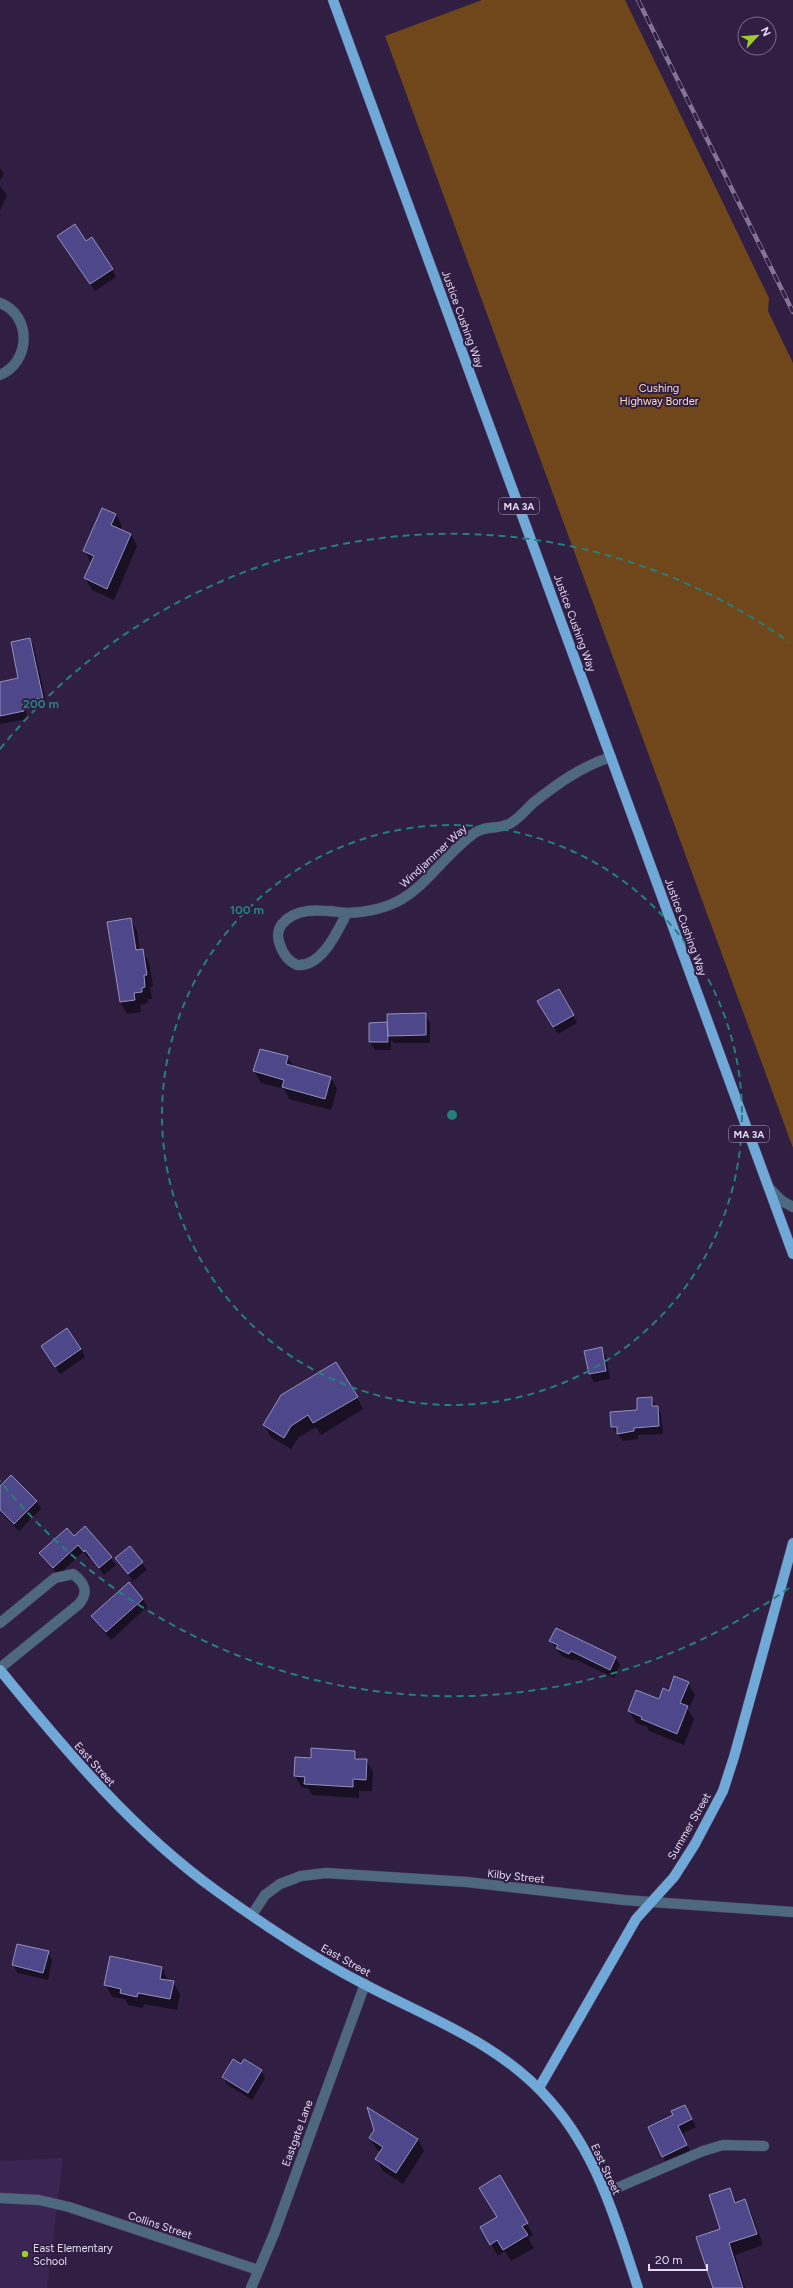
<svg xmlns="http://www.w3.org/2000/svg" width="793" height="2288" viewBox="0 0 793 2288" font-family="Figtree,sans-serif">
<style>
.built{fill:#3b2552}
.green{fill:#6f471a}
.shadow{fill:#0007}
.building{fill:#4e488b;stroke:#9291c0}
.lines{fill:none;stroke-linecap:round;stroke-linejoin:round}
.minor-casing{stroke:#4d3c5f;stroke-width:11}
.major-casing{stroke:#4d3c5f;stroke-width:11}
.minor{stroke:#4e687f;stroke-width:10}
.major{stroke:#70a8d7;stroke-width:10}
.rail-casing{stroke:#837594;stroke-width:4.5}
.rail{stroke:#301e43;stroke-width:3;stroke-dasharray:9;stroke-linecap:butt}
.ring{fill:none;stroke:#24807b;stroke-width:2;stroke-dasharray:7 5}
.poi-dot{fill:#9dca30;stroke:#301e43;stroke-width:1.5}
.labels{text-anchor:middle;stroke-width:4;stroke-linejoin:round;paint-order:stroke}
.shield{fill:#301e43;stroke:#aea1be;stroke-width:1}
.shield-label{font-size:10px;font-weight:bold;fill:#e4d9f2}
.street-label{font-size:11px;fill:#e4d9f2;stroke:#301e43}
.park-label{font-size:11px;fill:#feddbe;stroke:#301e43}
.poi-label{font-size:11px;fill:#e4d9f2;stroke:#301e43;text-anchor:start}
.centre{fill:#24807b;stroke:#301e43;stroke-width:2}
.ring-label{font-size:12px;text-anchor:middle;font-weight:bold;fill:#24807b;stroke:#301e43;stroke-width:4;stroke-linejoin:round;paint-order:stroke}
</style>
<rect width="100%" height="100%" fill="#301e43"/>
<!-- built -->
<polygon class="built" points="63,2158 47,2288 0,2288 0,2161"/>
<!-- green -->
<polygon class="green" points="482,0 625,0 769,298 768,311 793,363 793,1148 385,36"/>
<!-- shadow -->
<g class="shadow">
<polygon points="0,168 4,174 0,181"/>
<polygon points="0,186 7,196 0,210"/>
<polygon points="86,242 112,269 116,277 95,291 63,244"/>
<polygon points="116,514 122,526 121,530 131,534 137,546 114,600 92,590 85,578 91,563 85,551"/>
<polygon points="30,639 34,647 47,706 26,710 27,719 0,724 0,683 19,679"/>
<polygon points="130,919 137,931 140,950 142,950 149,962 153,986 150,987 152,999 148,999 148,1003 140,1005 141,1012 127,1014 120,1002 108,922"/>
<polygon points="558,990 577,1023 558,1034 539,1002"/>
<polygon points="425,1014 430,1022 430,1043 394,1043 391,1039 391,1050 375,1050 370,1042 370,1024 387,1024 389,1027"/>
<polygon points="288,1057 294,1067 331,1078 337,1089 331,1110 289,1099 284,1089 261,1083 254,1071"/>
<polygon points="601,1348 606,1356 610,1379 594,1382 590,1374"/>
<polygon points="81,1349 85,1357 60,1374 47,1354"/>
<polygon points="357,1397 363,1409 321,1435 316,1427 298,1438 291,1449 271,1437 264,1425"/>
<polygon points="651,1398 661,1414 663,1434 638,1435 638,1439 623,1441 612,1427 638,1411"/>
<polygon points="11,1477 37,1502 41,1509 19,1531 0,1512 0,1488"/>
<polygon points="85,1528 116,1565 104,1575 91,1557 89,1559 83,1552 58,1575 41,1553 74,1538"/>
<polygon points="116,1558 142,1563 147,1570 133,1581"/>
<polygon points="143,1599 147,1607 111,1640 92,1617"/>
<polygon points="556,1629 616,1658 620,1665 614,1678 575,1659 574,1661 562,1656 550,1641"/>
<polygon points="688,1683 695,1695 688,1710 694,1719 684,1745 649,1731 647,1727 636,1723 629,1711 659,1700"/>
<polygon points="354,1752 359,1760 366,1760 373,1772 372,1791 359,1791 359,1798 312,1795 308,1788 302,1788 295,1776"/>
<polygon points="48,1952 52,1960 48,1980 18,1973 13,1965"/>
<polygon points="162,1967 168,1981 173,1982 180,1994 177,2010 144,2004 143,2008 128,2005 125,1999 112,1997 106,1985"/>
<polygon points="241,2065 261,2071 265,2078 252,2100 228,2085 223,2077"/>
<polygon points="689,2114 696,2127 682,2134 691,2153 667,2164 649,2128"/>
<polygon points="370,2138 418,2139 424,2151 403,2184 383,2171 376,2159 381,2152 377,2150"/>
<polygon points="500,2176 533,2235 528,2238 534,2248 511,2261 505,2251 498,2256 481,2228 498,2217"/>
<polygon points="730,2189 737,2203 745,2200 751,2212 763,2245 735,2255 745,2288 715,2288 722,2229"/>
</g>
<!-- building -->
<g class="building">
<polygon points="75,224 86,241 92,237 113,269 90,284 57,236"/>
<polygon points="102,508 116,514 111,525 131,534 107,589 84,578 94,556 83,551"/>
<polygon points="30,638 43,698 22,702 24,711 0,716 0,682 18,678 11,642"/>
<polygon points="131,918 136,950 143,949 147,975 144,975 145,987 142,988 142,992 134,993 135,1000 120,1002 107,922"/>
<polygon points="559,989 574,1015 553,1027 537,1001"/>
<polygon points="426,1013 426,1035 388,1036 387,1014"/>
<polygon points="387,1022 388,1042 369,1042 369,1023"/>
<polygon points="260,1049 288,1056 286,1064 331,1077 325,1099 282,1087 284,1080 253,1071"/>
<polygon points="67,1328 81,1349 55,1367 41,1346"/>
<polygon points="602,1347 606,1371 589,1374 584,1351"/>
<polygon points="336,1362 358,1397 313,1423 308,1415 291,1426 284,1438 263,1425 281,1395"/>
<polygon points="652,1397 652,1406 658,1406 659,1426 634,1428 634,1431 617,1434 617,1427 611,1427 610,1412 637,1410 637,1398"/>
<polygon points="11,1475 37,1501 14,1524 0,1510 0,1486"/>
<polygon points="85,1526 112,1557 99,1568 85,1550 84,1552 78,1545 53,1568 39,1553 67,1528 74,1536"/>
<polygon points="130,1546 143,1562 128,1574 115,1558"/>
<polygon points="129,1582 143,1599 106,1632 91,1616"/>
<polygon points="556,1628 616,1657 610,1670 571,1651 569,1654 556,1648 558,1645 549,1641"/>
<polygon points="674,1676 689,1682 680,1703 688,1706 677,1734 641,1719 642,1717 628,1711 636,1690 659,1699 663,1688 669,1691"/>
<polygon points="311,1748 355,1751 355,1759 367,1759 366,1780 353,1779 353,1787 304,1784 305,1777 294,1776 295,1757 311,1758"/>
<polygon points="17,1944 49,1951 43,1973 12,1965"/>
<polygon points="110,1956 162,1967 160,1979 174,1981 170,1999 138,1993 137,1997 120,1993 121,1989 104,1985"/>
<polygon points="233,2059 241,2064 244,2059 262,2070 248,2093 222,2077"/>
<polygon points="685,2105 692,2119 678,2126 687,2145 662,2157 648,2127 673,2115 671,2111"/>
<polygon points="367,2107 418,2139 396,2173 375,2159 383,2147 369,2138 374,2130"/>
<polygon points="500,2175 528,2223 522,2226 528,2235 503,2250 497,2240 490,2245 480,2227 497,2217 479,2188"/>
<polygon points="730,2188 735,2203 745,2199 757,2234 729,2243 743,2288 713,2288 696,2237 720,2229 709,2195"/>
</g>
<g class="lines">
<!-- minor casing -->
<g class="minor-casing">
<g id="minor">
<path d="M0 303C32 315 31 362 0 375"/>
<path d="M347 913C325 911 298 905 282 924 277 931 277 937 280 945 283 954 288 961 297 965 322 967 337 932 347 913 419 910 424 872 473 834 484 825 499 830 511 823 519 818 526 810 533 803 557 784 582 766 611 757"/>
<polyline points="769,1188 782,1201 793,1207"/>
<path d="M0 1623 55 1578 73 1574C85 1583 89 1592 79 1604L0 1668"/>
<polyline points="252,1915 265,1895 280,1884 301,1876 326,1873 467,1882 624,1900 793,1912"/>
<polyline points="605,2193 703,2151 723,2145 764,2146"/>
<polyline points="0,2198 39,2200 69,2207 258,2270"/>
<polyline points="251,2288 274,2234 365,1984"/>
</g>
</g>
<!-- major casing -->
<g class="major-casing">
<g id="major">
<polyline points="333,0 793,1254"/>
<path d="M0 1670C66 1751 133 1831 218 1892 264 1925 312 1957 362 1983 428 2018 501 2043 551 2102 597 2154 617 2223 638 2288"/>
<polyline points="539,2088 636,1919 674,1877 695,1844 723,1791 734,1757 793,1543"/>
</g>
</g>
<!-- minor -->
<use href="#minor" class="minor"/>
<!-- major -->
<use href="#major" class="major"/>
<!-- rail casing -->
<g class="rail-casing">
<polyline id="rail" points="638,0 793,312"/>
</g>
<!-- rail -->
<use href="#rail" class="rail"/>
</g>
<!-- distance rings -->
<g class="ring">
<circle cx="452" cy="1115" r="290"/>
<path d="M789 1588A581 581 0 0 1 0 1481M0 749A581 581 0 0 1 789 642"/>
</g>
<!-- markers -->
<circle class="poi-dot" cx="25" cy="2254" r="4"/>
<g class="labels">
<!-- shield labels -->
<g class="shield">
<rect x="499" y="498" width="40" height="16" rx="3"/>
<rect x="729" y="1126" width="40" height="16" rx="3"/>
</g>
<g class="shield-label">
<text x="519" y="510">MA 3A</text>
<text x="749" y="1138">MA 3A</text>
</g>
<!-- street labels -->
<g class="street-label">
<text transform="translate(463 319) rotate(70)" y="4">Justice Cushing Way</text>
<text transform="translate(575 623) rotate(70)" y="4">Justice Cushing Way</text>
<text transform="translate(433 856) rotate(-43)" y="4">Windjammer Way</text>
<text transform="translate(686 927) rotate(70)" y="4">Justice Cushing Way</text>
<text transform="translate(95 1764) rotate(48)" y="4">East Street</text>
<text transform="translate(689 1826) rotate(-60)" y="4">Summer Street</text>
<text transform="translate(516 1876) rotate(6)" y="4">Kilby Street</text>
<text transform="translate(346 1960) rotate(29)" y="4">East Street</text>
<text transform="translate(297 2133) rotate(-70)" y="4">Eastgate Lane</text>
<text transform="translate(606 2169) rotate(65)" y="4">East Street</text>
<text transform="translate(160 2225) rotate(18)" y="4">Collins Street</text>
</g>
<!-- park labels -->
<g class="park-label">
<text x="659" y="392">Cushing<tspan x="659" dy="13">Highway Border</tspan></text>
</g>
<!-- poi labels -->
<g class="poi-label">
<text x="33" y="2252">East Elementary<tspan x="33" dy="13">School</tspan></text>
</g>
</g>
<circle cx="452" cy="1115" r="6" class="centre"/>
<g class="ring-label">
<text x="41" y="708">200 m</text>
<text x="247" y="914">100 m</text>
</g>
<!-- north arrow -->
<g transform="translate(757 36) rotate(64)"><circle r="19" fill="#301e43" stroke="#786989"/>
<path d="M0-3L7 15L0 10L-7 15Z" fill="#9dca30"/>
<text y="-6" font-size="11" font-weight="bold" text-anchor="middle" fill="#e4d9f2">N</text>
</g>
<!-- scale -->
<path d="M649 2264v6h58v-6" fill="none" stroke="#e4d9f2" stroke-width="2"/>
<text x="655" y="2264" font-size="12" fill="#e4d9f2" stroke="#301e43" stroke-width="3" paint-order="stroke">20 m</text>
</svg>
